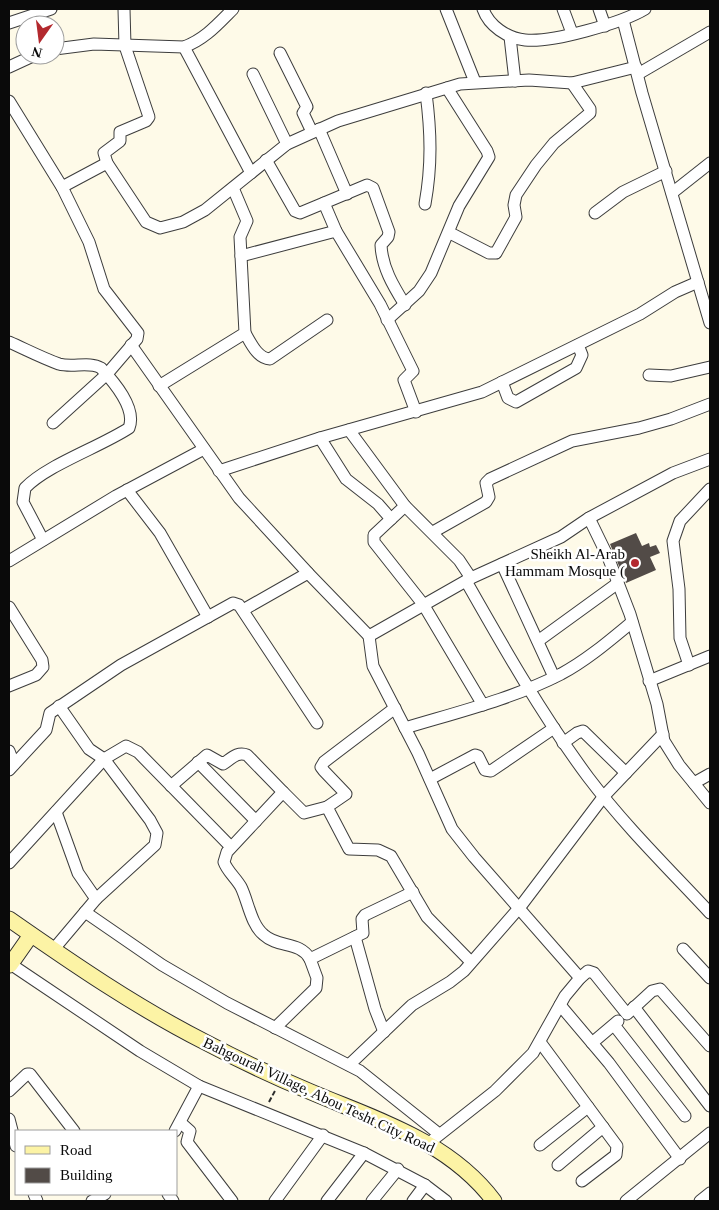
<svg xmlns="http://www.w3.org/2000/svg" width="719" height="1210" viewBox="0 0 719 1210" font-family="'Times New Roman',serif">
<style>
.building{fill:#524b47}
.lines{fill:none;stroke-linecap:round;stroke-linejoin:round}
.street-casing{stroke:#3d3d3d;stroke-width:13}
.secondary-casing{stroke:#2c2c2c;stroke-width:17}
.path{stroke:#2c2c2c;stroke-width:2;stroke-dasharray:5 2.5;stroke-linecap:butt}
.street{stroke:#fff;stroke-width:11}
.secondary{stroke:#fcf3a5;stroke-width:15}
.poi-dot{fill:#b3292e;stroke:#fff;stroke-width:2}
.labels{text-anchor:middle;stroke-width:5;stroke-linejoin:round;paint-order:stroke}
.poi-label{font-size:15px;fill:#0a0a0a;stroke:#fff;text-anchor:end}
.street-label{font-size:15px;fill:#0a0a0a;stroke:#fff}
</style>
<rect width="100%" height="100%" fill="#fefae8"/>
<!-- building -->
<polygon class="building" points="636,533 642,546 649,543 650,547 656,545 660,553 650,557 656,570 626,583 610,544"/>
<g class="lines">
<!-- street casing -->
<g class="street-casing">
<g id="street">
<polyline points="446,9 475,82"/>
<path d="M483 9C489 26 507 38 525 40 551 43 622 23 645 9"/>
<polyline points="563,9 572,33"/>
<polyline points="599,9 605,26"/>
<polyline points="623,20 642,93 710,323"/>
<polyline points="9,23 51,9"/>
<polyline points="510,37 515,81"/>
<polyline points="184,47 251,173"/>
<path d="M55 49 94 44 184 47C205 39 217 25 233 9"/>
<polyline points="280,53 307,107 303,113 312,132"/>
<polyline points="9,67 35,55"/>
<polyline points="253,74 287,144"/>
<polyline points="638,74 710,32"/>
<polyline points="9,101 62,187 107,163 146,222 160,228 183,222 205,210 287,144 338,121 460,84 529,80 572,83 636,67"/>
<polyline points="319,129 347,194"/>
<polyline points="266,160 295,211 300,213 324,203 336,231"/>
<polyline points="107,163 104,153 120,141 120,132 146,121 149,117 125,46 124,9"/>
<polyline points="672,193 710,163"/>
<path d="M324 203 367 185 373 188 389 232 388 237 381 245C382 268 394 287 405 305"/>
<path d="M425 204C432 165 431 132 426 93"/>
<polyline points="595,213 623,192 666,171"/>
<polyline points="450,233 489,253 496,253 516,217 514,205 516,195 536,165 554,143 590,113 590,109 572,83"/>
<polyline points="241,256 336,231 380,304 413,371 404,380 416,412"/>
<polyline points="387,320 419,291 431,273 459,206 489,157 487,151 447,88"/>
<path d="M245 333C251 343 257 358 270 359L327 320"/>
<path d="M9 342C25 349 42 358 59 364 73 368 89 361 101 368 113 381 137 408 129 428 100 447 47 465 25 488L23 502 43 540"/>
<polyline points="131,345 239,498 308,573"/>
<polyline points="649,375 671,376 710,367"/>
<polyline points="502,382 508,398 516,402 576,368 582,355 578,345"/>
<polyline points="159,386 245,333 240,237 247,221 233,188"/>
<polyline points="53,423 107,374 137,339 138,333 104,289 89,242 62,187"/>
<polyline points="349,430 405,506 459,560 471,578"/>
<polyline points="320,438 346,479 378,504 391,519"/>
<polyline points="219,471 320,438 482,392 640,314 675,292 698,282"/>
<polyline points="127,490 160,533 208,617"/>
<polyline points="405,506 374,535 374,542 423,604 483,705"/>
<polyline points="589,518 608,557 630,614 657,704 664,741 679,765 710,803"/>
<polyline points="433,532 486,502 489,497 486,483 490,479 572,441 639,428 671,419 710,404"/>
<polyline points="9,561 116,496 204,449"/>
<polyline points="502,564 554,677"/>
<path d="M466 581C504 648 542 715 588 777 625 826 669 869 710 913"/>
<polyline points="9,607 42,660 43,667 36,675 9,686"/>
<polyline points="243,610 308,573 369,636 471,578 561,537 589,518 673,473 710,459"/>
<polyline points="369,636 373,666 418,753 452,829 474,857 580,978 565,996 533,1053 495,1091 429,1143"/>
<polyline points="538,641 618,583"/>
<polyline points="689,665 680,638 679,589 673,541 680,521 710,489"/>
<polyline points="649,681 710,656"/>
<polyline points="395,708 324,762 321,767 324,771 346,794 327,807 349,849 378,850 391,856 427,917 471,962"/>
<path d="M405 728C458 712 512 699 561 674 587 660 609 641 632 622"/>
<polyline points="563,743 577,733 583,731 626,773"/>
<polyline points="9,751 14,764"/>
<polyline points="198,762 256,821"/>
<polyline points="9,770 46,730 50,713 121,665 233,603 239,605 317,723"/>
<polyline points="430,779 475,755 478,756 485,770 491,771 554,728"/>
<polyline points="694,783 710,774"/>
<path d="M171 786 207 755 223 764C231 759 237 751 247 755L283 792"/>
<polyline points="56,812 78,873 96,899"/>
<polyline points="9,863 104,759 126,746 138,752 231,847"/>
<polyline points="85,912 162,965 227,1003 360,1071 439,1134"/>
<polyline points="355,937 375,1009 384,1032"/>
<polyline points="683,949 710,978"/>
<polyline points="53,950 96,899 155,845 157,833 150,820 104,759 89,749 59,706"/>
<path d="M310 959C300 941 278 948 264 935 251 925 248 901 241 887 236 878 227 871 224 862L227 852 283 792 304 813 327 807"/>
<polyline points="9,963 140,1051 199,1086 364,1153 425,1185 446,1201"/>
<polyline points="580,978 588,971 594,973 627,1014 652,991 660,989 710,1046"/>
<polyline points="560,1005 609,1063 680,1159"/>
<polyline points="634,1007 710,1106"/>
<polyline points="614,1025 685,1116"/>
<polyline points="275,1028 316,988 317,978 310,959 363,933 362,919 365,915 413,892"/>
<polyline points="540,1042 617,1146 616,1155 582,1181"/>
<polyline points="592,1043 618,1021"/>
<polyline points="349,1065 412,1005 450,982 464,971 520,907 604,796 663,734"/>
<polyline points="9,1091 27,1074 30,1074 74,1131"/>
<polyline points="9,1119 16,1146"/>
<polyline points="181,1123 190,1131 187,1142 232,1201"/>
<polyline points="175,1131 199,1086"/>
<polyline points="540,1145 588,1107"/>
<polyline points="558,1165 603,1127"/>
<polyline points="34,1194 37,1201"/>
<polyline points="168,1194 173,1201"/>
<polyline points="92,1201 105,1194"/>
<polyline points="275,1201 323,1135"/>
<polyline points="327,1201 364,1153"/>
<polyline points="372,1201 398,1169"/>
<polyline points="413,1201 425,1185"/>
<polyline points="626,1201 710,1133"/>
<polyline points="700,1201 710,1193"/>
</g>
</g>
<!-- secondary casing -->
<g class="secondary-casing">
<g id="secondary">
<path d="M9 919C72 963 136 1007 205 1042 239 1060 275 1077 311 1092 377 1120 449 1141 494 1201"/>
<polyline points="10,965 31,935"/>
</g>
</g>
<!-- path -->
<polyline class="path" points="269,1102 276,1089"/>
<!-- street -->
<use href="#street" class="street"/>
<!-- secondary -->
<use href="#secondary" class="secondary"/>
</g>
<!-- markers -->
<circle class="poi-dot" cx="635" cy="563" r="5"/>
<g class="labels">
<!-- poi labels -->
<g class="poi-label">
<text x="625" y="559">Sheikh Al-Arab<tspan x="625" dy="17">Hammam Mosque (</tspan></text>
</g>
<!-- street labels -->
<g class="street-label">
<text transform="translate(319 1095) rotate(25)" y="5">Bahgourah Village, Abou Tesht City Road</text>
</g>
</g>
<!-- border -->
<rect width="719" height="1210" fill="none" stroke="#0a0a0a" stroke-width="20"/>
<!-- legend -->
<rect x="15" y="1130" width="162" height="65" fill="#ffffff" stroke="#9d9d9d"/>
<rect x="25" y="1146" width="25" height="8" fill="#fcf3a5" stroke="#9d9d9d"/>
<text x="60" y="1155" font-size="15" fill="#0a0a0a">Road</text>
<rect x="25" y="1168" width="25" height="15" fill="#524b47" stroke="#9d9d9d"/>
<text x="60" y="1180" font-size="15" fill="#0a0a0a">Building</text>
<!-- north arrow -->
<g transform="translate(40 40) rotate(194)"><circle r="24" fill="#ffffff" stroke="#9d9d9d"/>
<path d="M0-4L9 19L0 12L-9 19Z" fill="#b3292e"/>
<text y="-8" font-size="14" font-weight="bold" text-anchor="middle" fill="#0a0a0a">N</text>
</g>
</svg>
